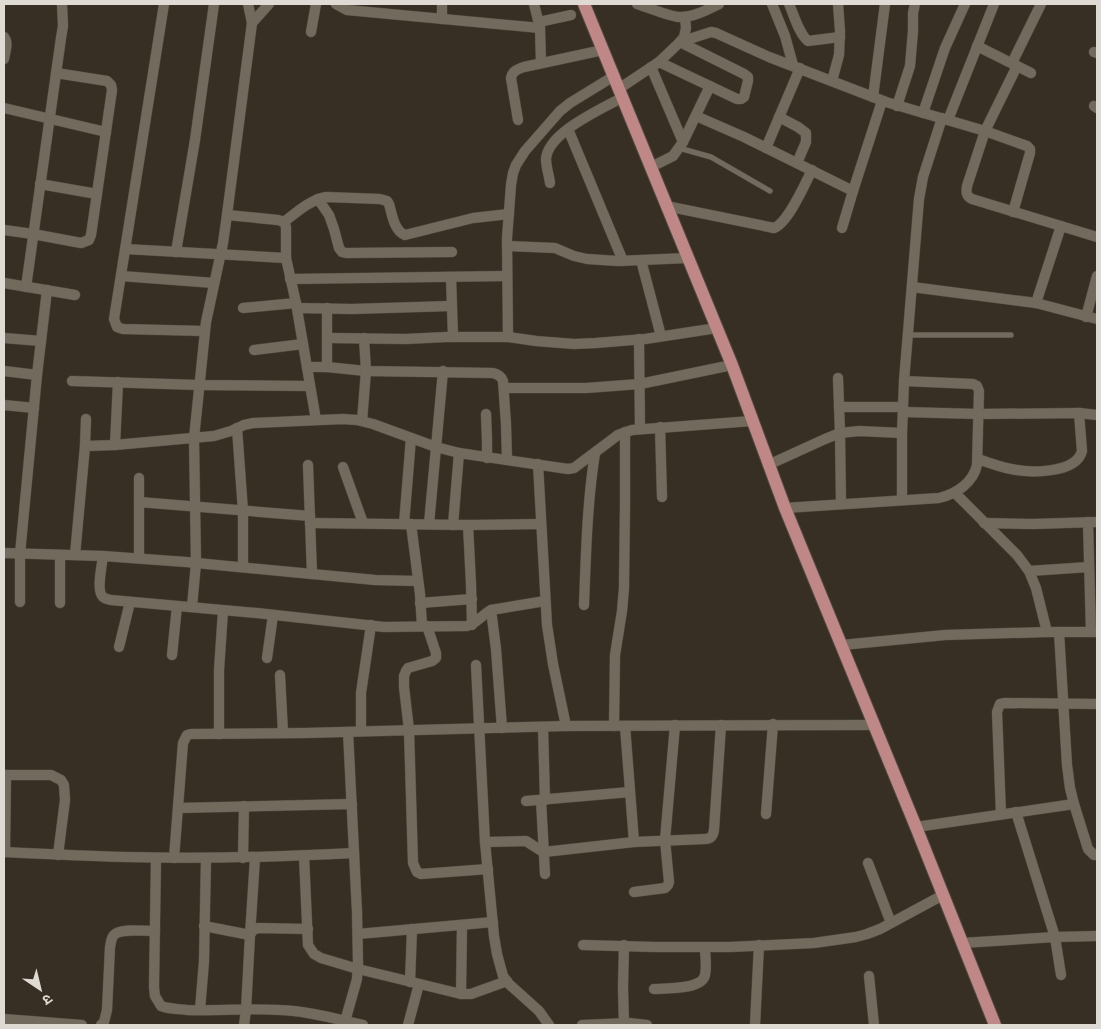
<svg xmlns="http://www.w3.org/2000/svg" width="1101" height="1029" viewBox="0 0 1101 1029" font-family="Raleway,'Noto Sans Devanagari',sans-serif">
<style>
.lines{fill:none;stroke-linecap:round;stroke-linejoin:round}
.lane-casing{stroke:#514a40;stroke-width:6}
.street-casing{stroke:#514a40;stroke-width:11}
.primary-casing{stroke:#514a40;stroke-width:14}
.lane{stroke:#726a5d;stroke-width:5}
.street{stroke:#726a5d;stroke-width:10}
.primary{stroke:#bf8785;stroke-width:12}
</style>
<rect width="100%" height="100%" fill="#372f24"/>
<g class="lines">
<!-- lane casing -->
<g class="lane-casing">
<g id="lane">
<polyline points="679,148 711,157 770,191"/>
<polyline points="908,335 1011,335"/>
</g>
</g>
<!-- street casing -->
<g class="street-casing">
<g id="street">
<polyline points="164,4 114,319 117,327 123,329 204,331"/>
<polyline points="248,4 252,23"/>
<polyline points="336,4 347,10 540,28"/>
<polyline points="442,4 442,19"/>
<polyline points="534,4 540,28 541,63"/>
<path d="M637 4C650 8 665 15 678 17 692 18 707 10 719 4"/>
<polyline points="772,4 785,36 793,65"/>
<path d="M789 4C794 15 799 34 808 41L840 37"/>
<polyline points="539,22 571,15"/>
<polyline points="311,32 316,4"/>
<path d="M4 37C9 43 5 52 4 59"/>
<polyline points="680,42 711,32 716,33 769,57 886,102 985,131 1027,146 1030,149 1030,153 1013,212"/>
<polyline points="977,46 1031,73"/>
<polyline points="1094,52 1097,53"/>
<polyline points="659,62 737,99 741,99 744,97 748,81 748,77 744,74 680,42"/>
<polyline points="1012,63 1041,4"/>
<path d="M1017 66 985 131 967 186C966 192 966 196 972 199L1097 237"/>
<polyline points="651,67 683,142"/>
<polyline points="832,81 839,55 840,31 838,4"/>
<polyline points="620,88 659,62 680,42 684,37 686,28 685,17"/>
<polyline points="873,97 885,4"/>
<polyline points="897,106 910,66 913,31 913,13 915,4"/>
<polyline points="1094,106 1097,108"/>
<polyline points="4,108 106,132"/>
<polyline points="923,113 945,48 965,4"/>
<polyline points="696,116 744,137 853,191"/>
<polyline points="779,117 798,127 806,133 806,142 797,163"/>
<path d="M518 120 511 78C512 71 518 69 524 67L603 50"/>
<polyline points="948,120 994,4"/>
<polyline points="568,129 623,261"/>
<polyline points="766,148 800,68"/>
<polyline points="651,167 673,156 683,142 710,86"/>
<path d="M550 183C549 175 546 167 546 159 548 132 602 109 623 97"/>
<polyline points="40,184 97,194"/>
<polyline points="318,199 329,215 334,229 339,248 342,252 346,253 452,252"/>
<path d="M666 206 774 228C788 223 805 184 812 170"/>
<polyline points="227,215 278,220 284,222 286,227 286,258 296,303 316,420"/>
<path d="M284 222C297 212 310 200 326 197L380 199 387 201 389 204C392 214 394 231 405 235L473 218 509 214"/>
<polyline points="842,228 853,191 882,101"/>
<polyline points="4,230 33,234 81,243 89,240 91,235 112,90 111,85 107,81 56,73"/>
<polyline points="507,246 555,248 574,256 587,259 618,261 688,258"/>
<polyline points="125,249 286,258"/>
<polyline points="176,252 195,140 214,4"/>
<polyline points="641,260 661,336"/>
<polyline points="121,276 214,283"/>
<polyline points="451,277 453,337"/>
<polyline points="290,279 507,276"/>
<polyline points="4,283 75,295"/>
<polyline points="26,287 61,38 63,26 62,4"/>
<polyline points="912,287 1036,303 1097,319"/>
<polyline points="1036,303 1061,226"/>
<polyline points="243,308 296,303"/>
<polyline points="297,308 352,309 451,306"/>
<polyline points="327,308 327,367"/>
<polyline points="1086,317 1097,276"/>
<polyline points="508,337 507,238 511,185 513,173 516,165 525,151 560,111 570,103 614,76"/>
<polyline points="4,338 41,341"/>
<polyline points="328,338 405,339 447,337 508,337 536,341 574,344 596,343 645,339 717,328"/>
<polyline points="639,339 640,429"/>
<polyline points="254,350 303,344"/>
<path d="M307 367H327L366 371 493 373C499 375 501 376 503 381L506 424 507 460"/>
<polyline points="4,371 37,375"/>
<polyline points="838,378 840,433 841,504"/>
<polyline points="72,381 199,385 310,386"/>
<polyline points="504,388 586,388 640,384 732,365"/>
<polyline points="4,405 34,408"/>
<polyline points="839,407 903,407"/>
<polyline points="903,412 979,414 1079,413 1097,415"/>
<polyline points="486,414 487,441 487,458"/>
<polyline points="362,421 366,371 364,338"/>
<polyline points="660,427 662,497"/>
<polyline points="237,428 243,511 243,567"/>
<polyline points="115,445 118,382"/>
<polyline points="85,446 86,419"/>
<path d="M978 459C989 463 1000 467 1011 469 1030 473 1076 474 1082 451L1079 413"/>
<polyline points="538,464 547,625 553,664 566,726"/>
<polyline points="308,465 312,574"/>
<polyline points="768,465 825,439 840,433 859,431 902,433"/>
<polyline points="343,467 363,523"/>
<polyline points="139,478 139,558"/>
<polyline points="955,493 1017,555 1029,571 1036,588 1047,632"/>
<polyline points="902,500 902,433 904,381 919,199 923,177 942,118"/>
<polyline points="139,502 310,516"/>
<path d="M785 508 939 498C956 494 973 483 977 465L979 391 977 386 973 384 904 381"/>
<polyline points="1088,522 1091,632"/>
<polyline points="310,523 468,525 541,524"/>
<polyline points="984,523 1033,524 1097,522"/>
<polyline points="404,524 411,438"/>
<polyline points="411,524 420,594 422,626"/>
<polyline points="429,524 443,371"/>
<polyline points="453,525 459,453"/>
<polyline points="468,525 471,584 472,625"/>
<polyline points="4,553 103,556 186,562 375,580 418,581"/>
<polyline points="75,555 85,446 115,445 214,436 231,431 244,425 253,423 343,419 357,420 373,424 436,447 459,453 568,469 574,468 618,435 632,430 752,421"/>
<path d="M103 556C102 565 96 591 103 597 105 599 108 599 111 600L257 613 384 627 467 626C477 623 482 615 491 610L545 601"/>
<polyline points="1029,571 1089,567"/>
<polyline points="20,602 20,554 37,375 47,290"/>
<polyline points="60,603 60,555"/>
<polyline points="420,603 472,599"/>
<path d="M584 605C586 553 587 504 595 453"/>
<polyline points="192,607 196,563 194,438 206,322 223,243 227,215 252,23 269,4"/>
<polyline points="491,610 496,649 502,728"/>
<polyline points="427,626 436,653 436,658 432,661 408,668 406,671 404,676 404,687 409,730 413,863 417,872 421,874 488,869"/>
<polyline points="1059,632 1067,765 1070,788 1074,804 1088,849 1094,855 1097,855"/>
<polyline points="842,645 945,635 1047,632 1097,632"/>
<polyline points="119,647 130,602"/>
<polyline points="172,655 177,606"/>
<polyline points="267,658 273,615"/>
<polyline points="476,665 485,842 494,936 497,954 503,976 509,984 539,1011 549,1025"/>
<polyline points="280,675 283,733"/>
<polyline points="614,726 615,655 622,611 624,588 625,505 625,432"/>
<polyline points="625,726 634,842"/>
<polyline points="543,727 545,800"/>
<polyline points="361,731 361,693 371,625"/>
<polyline points="219,734 219,670 223,611"/>
<polyline points="4,775 51,775 61,780 64,785 65,800 58,855"/>
<polyline points="541,800 545,874"/>
<polyline points="526,801 630,792"/>
<polyline points="178,808 352,804"/>
<polyline points="1016,812 1055,937 1061,975"/>
<polyline points="766,814 773,724"/>
<polyline points="1001,814 997,712 1000,704 1005,703 1097,704"/>
<polyline points="916,827 1074,804"/>
<path d="M485 842 526 841 540 850 544 852 634 842 705 839C711 839 713 836 714 830L721 725"/>
<path d="M4 852C44 854 85 856 126 857 202 859 278 857 354 853"/>
<polyline points="5,852 6,775"/>
<polyline points="304,856 308,945 314,954 321,958 358,969 461,994 471,994 507,981"/>
<path d="M156 858 154 987 155 996 161 1006C169 1009 178 1009 187 1010 218 1011 249 1008 280 1010 308 1011 336 1019 363 1025"/>
<polyline points="174,858 183,743 187,735 191,734 305,733 566,726 874,725"/>
<polyline points="243,858 244,806"/>
<polyline points="868,863 891,923"/>
<polyline points="634,892 665,888 668,885 669,882 665,840 675,725"/>
<polyline points="204,926 250,935 255,858"/>
<polyline points="358,934 493,922"/>
<polyline points="962,943 1055,937 1097,936"/>
<polyline points="583,945 655,947 730,947 814,943 856,937 867,934 880,929 943,895"/>
<polyline points="869,976 874,1025"/>
<polyline points="410,982 412,929"/>
<path d="M654 989C666 988 702 990 705 975 707 966 705 956 705 947"/>
<polyline points="461,994 462,925"/>
<polyline points="200,1010 204,961 206,858"/>
<polyline points="4,1019 82,1025"/>
<path d="M101 1025 104 1022 107 1010 110 947C111 943 111 938 114 935 120 928 146 931 155 931"/>
<polyline points="244,1025 246,1010 250,935 253,930 258,928 308,929"/>
<polyline points="344,1025 357,979 358,963 357,912 348,732"/>
<polyline points="408,1025 419,984"/>
<polyline points="582,1025 629,1023 647,1025"/>
<polyline points="624,1025 623,987 624,945"/>
<polyline points="755,1025 759,945"/>
</g>
</g>
<!-- primary casing -->
<g class="primary-casing">
<polyline id="primary" points="584,4 732,365 785,508 916,827 995,1025"/>
</g>
<!-- lane -->
<use href="#lane" class="lane"/>
<!-- street -->
<use href="#street" class="street"/>
<!-- primary -->
<use href="#primary" class="primary"/>
</g>
<!-- border -->
<rect width="1101" height="1029" fill="none" stroke="#dfdad3" stroke-width="10"/>
<!-- north arrow -->
<g transform="translate(40 989) rotate(145)" stroke="#372f24" stroke-width="4" paint-order="stroke">
<path d="M0-4L9 19L0 12L-9 19Z" fill="#dfdad3"/>
<text y="-8" font-size="14" font-weight="bold" text-anchor="middle" fill="#dfdad3">उ</text>
</g>
</svg>
